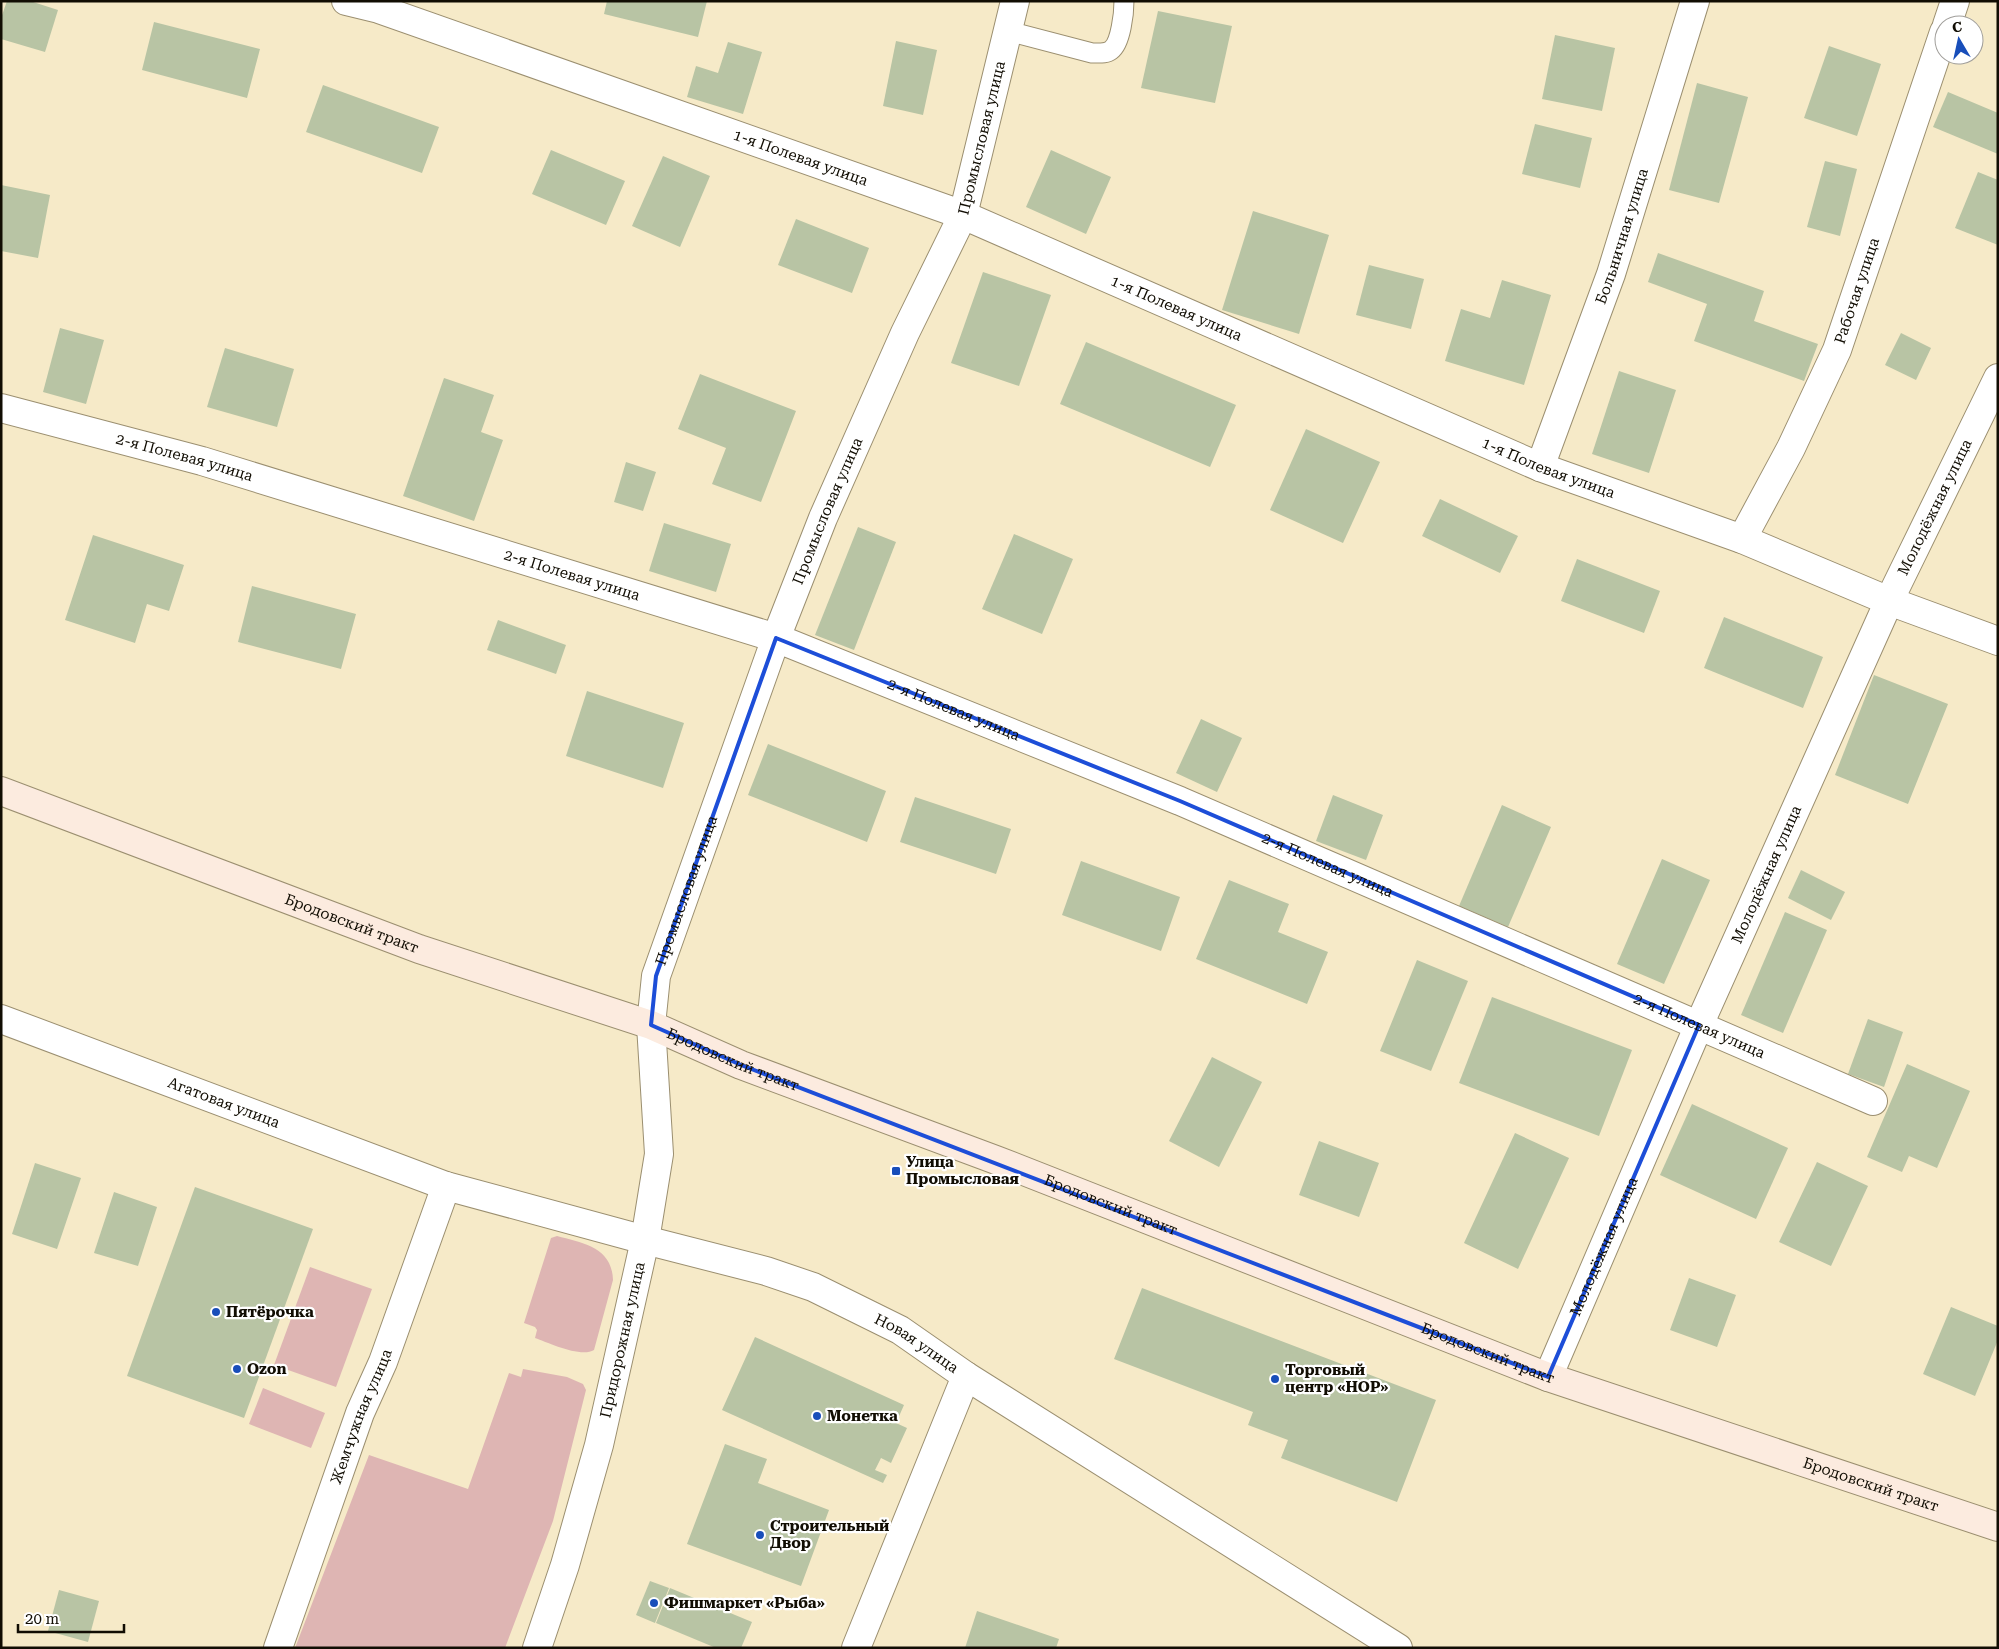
<svg xmlns="http://www.w3.org/2000/svg" width="1999" height="1649" viewBox="0 0 1999 1649" font-family="'Roboto Serif',serif">
<style>
.green{fill:#deb5b3}
.building{fill:#b8c4a4}
.lines{fill:none;stroke-linecap:round;stroke-linejoin:round}
.service-casing{stroke:#9b8f70;stroke-width:21}
.minor-casing{stroke:#9b8f70;stroke-width:30}
.tertiary-casing{stroke:#9b8f70;stroke-width:30}
.secondary-casing{stroke:#9b8f70;stroke-width:30}
.service{stroke:#fff;stroke-width:19}
.minor{stroke:#fff;stroke-width:28}
.tertiary{stroke:#fff;stroke-width:28}
.secondary{stroke:#fcebdf;stroke-width:28}
.marked{fill:none;stroke:#1d4ed8;stroke-width:4;stroke-linejoin:round}
.poi-dot{fill:#184eba;stroke:#fff;stroke-width:2}
.labels{text-anchor:middle;stroke-width:4.5;stroke-linejoin:round;paint-order:stroke}
.street-label{font-size:15px;fill:#110d03;stroke:#fff}
.poi-label{font-size:15px;font-weight:bold;fill:#110d03;stroke:#fff;text-anchor:start}
</style>
<rect width="100%" height="100%" fill="#f6eac8"/>
<!-- green -->
<g class="green">
<path d="M557 1236C583 1243 612 1247 613 1280L594 1350C581 1358 549 1343 535 1338L537 1330 535 1327 524 1323 551 1238Z"/>
<polygon points="310,1267 372,1289 336,1387 274,1365"/>
<polygon points="523,1369 567,1377 583,1384 586,1390 553,1521 505,1648 295,1648 369,1455 468,1489 509,1373 521,1377"/>
<polygon points="263,1388 325,1413 311,1448 249,1424"/>
</g>
<!-- building -->
<g class="building">
<polygon points="7,1 30,1 58,10 45,52 1,39 1,18"/>
<polygon points="607,1 707,1 698,37 604,14"/>
<polygon points="1158,11 1232,26 1215,103 1141,88"/>
<polygon points="154,22 260,49 247,98 142,70"/>
<polygon points="1555,35 1615,48 1602,111 1542,99"/>
<polygon points="896,41 937,50 923,115 883,106"/>
<polygon points="728,42 762,52 743,114 687,97 696,66 718,73"/>
<polygon points="1829,46 1881,64 1857,136 1804,118"/>
<polygon points="1697,83 1748,97 1719,203 1669,190"/>
<polygon points="323,85 439,127 422,173 306,132"/>
<polygon points="1948,92 1998,113 1998,154 1933,127"/>
<polygon points="1535,124 1592,138 1580,188 1522,174"/>
<polygon points="551,150 625,181 606,225 532,194"/>
<polygon points="1051,150 1111,177 1086,234 1026,207"/>
<polygon points="663,156 710,176 680,247 632,226"/>
<polygon points="1825,161 1857,169 1840,236 1807,227"/>
<polygon points="1978,172 1998,180 1998,245 1955,228"/>
<polygon points="1,185 50,195 38,258 1,251"/>
<polygon points="1253,211 1329,235 1299,334 1222,310"/>
<polygon points="796,219 869,248 852,293 778,265"/>
<polygon points="1658,253 1764,291 1754,321 1818,344 1804,381 1694,341 1707,304 1648,282"/>
<polygon points="1369,265 1424,279 1411,329 1356,315"/>
<polygon points="983,272 1051,295 1019,386 951,363"/>
<polygon points="1502,280 1551,295 1524,385 1445,361 1461,309 1490,318"/>
<polygon points="60,328 104,340 86,404 43,392"/>
<polygon points="1901,333 1931,348 1916,380 1885,365"/>
<polygon points="1086,342 1236,405 1210,467 1060,404"/>
<polygon points="225,348 294,369 277,427 207,407"/>
<polygon points="1619,371 1676,390 1649,473 1592,454"/>
<polygon points="700,374 796,411 761,502 712,484 726,448 678,429"/>
<polygon points="444,378 494,395 481,432 503,440 474,521 403,496"/>
<polygon points="1306,429 1380,462 1343,543 1270,510"/>
<polygon points="626,462 656,472 643,511 614,502"/>
<polygon points="1440,499 1518,536 1500,573 1422,536"/>
<polygon points="664,523 731,544 716,592 649,571"/>
<polygon points="858,527 896,542 854,650 815,635"/>
<polygon points="1014,534 1073,559 1042,634 982,609"/>
<polygon points="93,535 184,565 169,611 147,604 135,643 65,620"/>
<polygon points="1577,559 1660,591 1644,633 1561,601"/>
<polygon points="252,586 356,614 341,669 238,642"/>
<polygon points="1724,617 1823,657 1803,708 1704,668"/>
<polygon points="498,620 566,645 556,674 487,650"/>
<polygon points="1874,675 1948,704 1908,804 1835,775"/>
<polygon points="587,691 684,723 663,788 566,756"/>
<polygon points="1201,719 1242,738 1217,792 1176,773"/>
<polygon points="768,744 886,791 867,842 748,795"/>
<polygon points="1333,795 1383,815 1366,860 1316,841"/>
<polygon points="915,797 1011,829 996,874 900,842"/>
<polygon points="1502,805 1551,827 1508,927 1459,906"/>
<polygon points="1662,859 1710,880 1664,984 1617,964"/>
<polygon points="1081,861 1180,897 1161,951 1062,915"/>
<polygon points="1801,870 1845,892 1831,920 1788,898"/>
<polygon points="1229,880 1289,904 1278,932 1328,952 1307,1004 1196,959"/>
<polygon points="1785,912 1827,930 1783,1033 1741,1015"/>
<polygon points="1417,960 1468,981 1431,1071 1380,1051"/>
<polygon points="1492,997 1632,1050 1599,1136 1459,1083"/>
<polygon points="1868,1019 1903,1032 1884,1087 1848,1074"/>
<polygon points="1212,1057 1262,1082 1219,1167 1169,1141"/>
<polygon points="1907,1064 1970,1091 1937,1168 1909,1156 1902,1172 1867,1157"/>
<polygon points="1692,1104 1788,1148 1756,1219 1660,1175"/>
<polygon points="1515,1133 1569,1158 1518,1269 1464,1243"/>
<polygon points="1319,1141 1379,1163 1359,1217 1299,1195"/>
<polygon points="1817,1162 1868,1186 1831,1266 1779,1242"/>
<polygon points="35,1163 81,1178 57,1249 12,1234"/>
<polygon points="195,1187 313,1229 244,1418 127,1376"/>
<polygon points="114,1192 157,1207 138,1266 94,1253"/>
<polygon points="1689,1278 1736,1295 1717,1347 1670,1330"/>
<polygon points="1142,1288 1436,1400 1397,1502 1281,1458 1288,1440 1248,1425 1253,1412 1114,1359"/>
<polygon points="1951,1307 1998,1326 1998,1340 1975,1396 1923,1374"/>
<polygon points="755,1337 904,1405 896,1423 907,1428 891,1463 881,1458 875,1470 887,1475 883,1483 722,1410"/>
<polygon points="725,1444 767,1459 758,1483 829,1510 801,1586 687,1544"/>
<polygon points="650,1581 669,1588 655,1623 636,1615"/>
<polygon points="670,1588 752,1622 741,1648 716,1648 656,1623"/>
<polygon points="59,1590 99,1601 88,1642 48,1631"/>
<polygon points="977,1611 1059,1639 1056,1648 965,1648"/>
</g>
<g class="lines">
<!-- service casing -->
<g class="service-casing">
<path id="service" d="M1008 31 1092 53C1099 53 1106 54 1111 50 1121 43 1124 12 1124 1"/>
</g>
<!-- minor casing -->
<g class="minor-casing">
<g id="minor">
<path id="s1" d="M346 1 379 9 963 215 1540 467 1742 539 1889 601 1998 641"/>
<polyline points="1947,25 1955,1"/>
<path id="s2" d="M1 408 202 461 776 638 1180 801 1873 1101"/>
<path id="s3" d="M1540 467 1611 274 1695 1"/>
<path id="s4" d="M1742 539 1791 448 1837 350 1944 32"/>
<path id="s5" d="M1 1019 446 1186 645 1240 766 1271 813 1287 900 1330 966 1376 856 1648"/>
<path id="s6" d="M651 1025 656 976 776 638 823 518 905 333 963 215 1015 1"/>
<polyline points="966,1376 1398,1648"/>
<path id="s7" d="M1548 1377 1699 1025 1889 601 1998 378"/>
<path id="s8" d="M278 1648 360 1413 383 1362 446 1186"/>
</g>
</g>
<!-- tertiary casing -->
<g class="tertiary-casing">
<g id="tertiary">
<path id="s9" d="M537 1648 565 1565 599 1445 645 1240 659 1154 651 1025"/>
</g>
</g>
<!-- secondary casing -->
<g class="secondary-casing">
<g id="secondary">
<path id="s10" d="M1 791 419 949 651 1025 741 1065 996 1160 1548 1377 1998 1527"/>
</g>
</g>
<!-- service -->
<use href="#service" class="service"/>
<!-- minor -->
<use href="#minor" class="minor"/>
<!-- tertiary -->
<use href="#tertiary" class="tertiary"/>
<!-- secondary -->
<use href="#secondary" class="secondary"/>
</g>
<!-- marked area -->
<path class="marked" d="M776 638 1180 801 1699 1025 1548 1377 741 1065 651 1025 656 976Z"/>
<!-- markers -->
<g class="poi-dot">
<rect x="891" y="1166" width="10" height="10" rx="2.5"/>
<circle cx="216" cy="1312" r="5"/>
<circle cx="237" cy="1369" r="5"/>
<circle cx="1275" cy="1379" r="5"/>
<circle cx="817" cy="1416" r="5"/>
<circle cx="760" cy="1535" r="5"/>
<circle cx="654" cy="1603" r="5"/>
</g>
<g class="labels">
<!-- street labels -->
<g class="street-label">
<text dy="5" stroke="none"><textPath href="#s6" startOffset="950">Промысловая улица</textPath></text>
<text dy="5" stroke="none"><textPath href="#s1" startOffset="481">1-я Полевая улица</textPath></text>
<text dy="5" stroke="none"><textPath href="#s3" startOffset="245">Больничная улица</textPath></text>
<text dy="5" stroke="none"><textPath href="#s4" startOffset="274">Рабочая улица</textPath></text>
<text dy="5" stroke="none"><textPath href="#s1" startOffset="886">1-я Полевая улица</textPath></text>
<text dy="5" stroke="none"><textPath href="#s2" startOffset="190">2-я Полевая улица</textPath></text>
<text dy="5" stroke="none"><textPath href="#s1" startOffset="1291">1-я Полевая улица</textPath></text>
<text dy="5" stroke="none"><textPath href="#s7" startOffset="952">Молодёжная улица</textPath></text>
<text dy="5" stroke="none"><textPath href="#s6" startOffset="545">Промысловая улица</textPath></text>
<text dy="5" stroke="none"><textPath href="#s2" startOffset="595">2-я Полевая улица</textPath></text>
<text dy="5" stroke="none"><textPath href="#s2" startOffset="1000">2-я Полевая улица</textPath></text>
<text dy="5" stroke="none"><textPath href="#s2" startOffset="1405">2-я Полевая улица</textPath></text>
<text dy="5" stroke="none"><textPath href="#s7" startOffset="548">Молодёжная улица</textPath></text>
<text dy="5" stroke="none"><textPath href="#s6" startOffset="140">Промысловая улица</textPath></text>
<text dy="5" stroke="none"><textPath href="#s10" startOffset="375">Бродовский тракт</textPath></text>
<text dy="5" stroke="none"><textPath href="#s2" startOffset="1810">2-я Полевая улица</textPath></text>
<text dy="5" stroke="none"><textPath href="#s10" startOffset="780">Бродовский тракт</textPath></text>
<text dy="5" stroke="none"><textPath href="#s5" startOffset="238">Агатовая улица</textPath></text>
<text dy="5" stroke="none"><textPath href="#s10" startOffset="1185">Бродовский тракт</textPath></text>
<text dy="5" stroke="none"><textPath href="#s7" startOffset="142">Молодёжная улица</textPath></text>
<text dy="5" stroke="none"><textPath href="#s9" startOffset="320">Придорожная улица</textPath></text>
<text dy="5" stroke="none"><textPath href="#s5" startOffset="974">Новая улица</textPath></text>
<text dy="5" stroke="none"><textPath href="#s10" startOffset="1590">Бродовский тракт</textPath></text>
<text dy="5" stroke="none"><textPath href="#s8" startOffset="246">Жемчужная улица</textPath></text>
<text dy="5" stroke="none"><textPath href="#s10" startOffset="1995">Бродовский тракт</textPath></text>
</g>
<!-- poi labels -->
<g class="poi-label">
<text x="906" y="1167">Улица<tspan x="906" dy="17">Промысловая</tspan></text>
<text x="226" y="1317">Пятёрочка</text>
<text x="247" y="1374">Ozon</text>
<text x="1285" y="1375">Торговый<tspan x="1285" dy="17">центр «НОР»</tspan></text>
<text x="827" y="1421">Монетка</text>
<text x="770" y="1531">Строительный<tspan x="770" dy="17">Двор</tspan></text>
<text x="664" y="1608">Фишмаркет «Рыба»</text>
</g>
</g>
<!-- border -->
<rect width="1999" height="1649" fill="none" stroke="#110d03" stroke-width="5"/>
<!-- north arrow -->
<g transform="translate(1959 40) rotate(351)"><circle r="24" fill="#ffffff" stroke="#a09e9a"/>
<path d="M0-4L9 19L0 12L-9 19Z" fill="#184eba"/>
<text y="-8" font-size="14" font-weight="bold" text-anchor="middle" fill="#110d03">С</text>
</g>
<!-- scale -->
<path d="M18 1624v8h106v-8" fill="none" stroke="#110d03" stroke-width="2.5"/>
<text x="25" y="1624" font-size="15" fill="#110d03" stroke="#ffffff" stroke-width="4" paint-order="stroke">20 m</text>
</svg>
